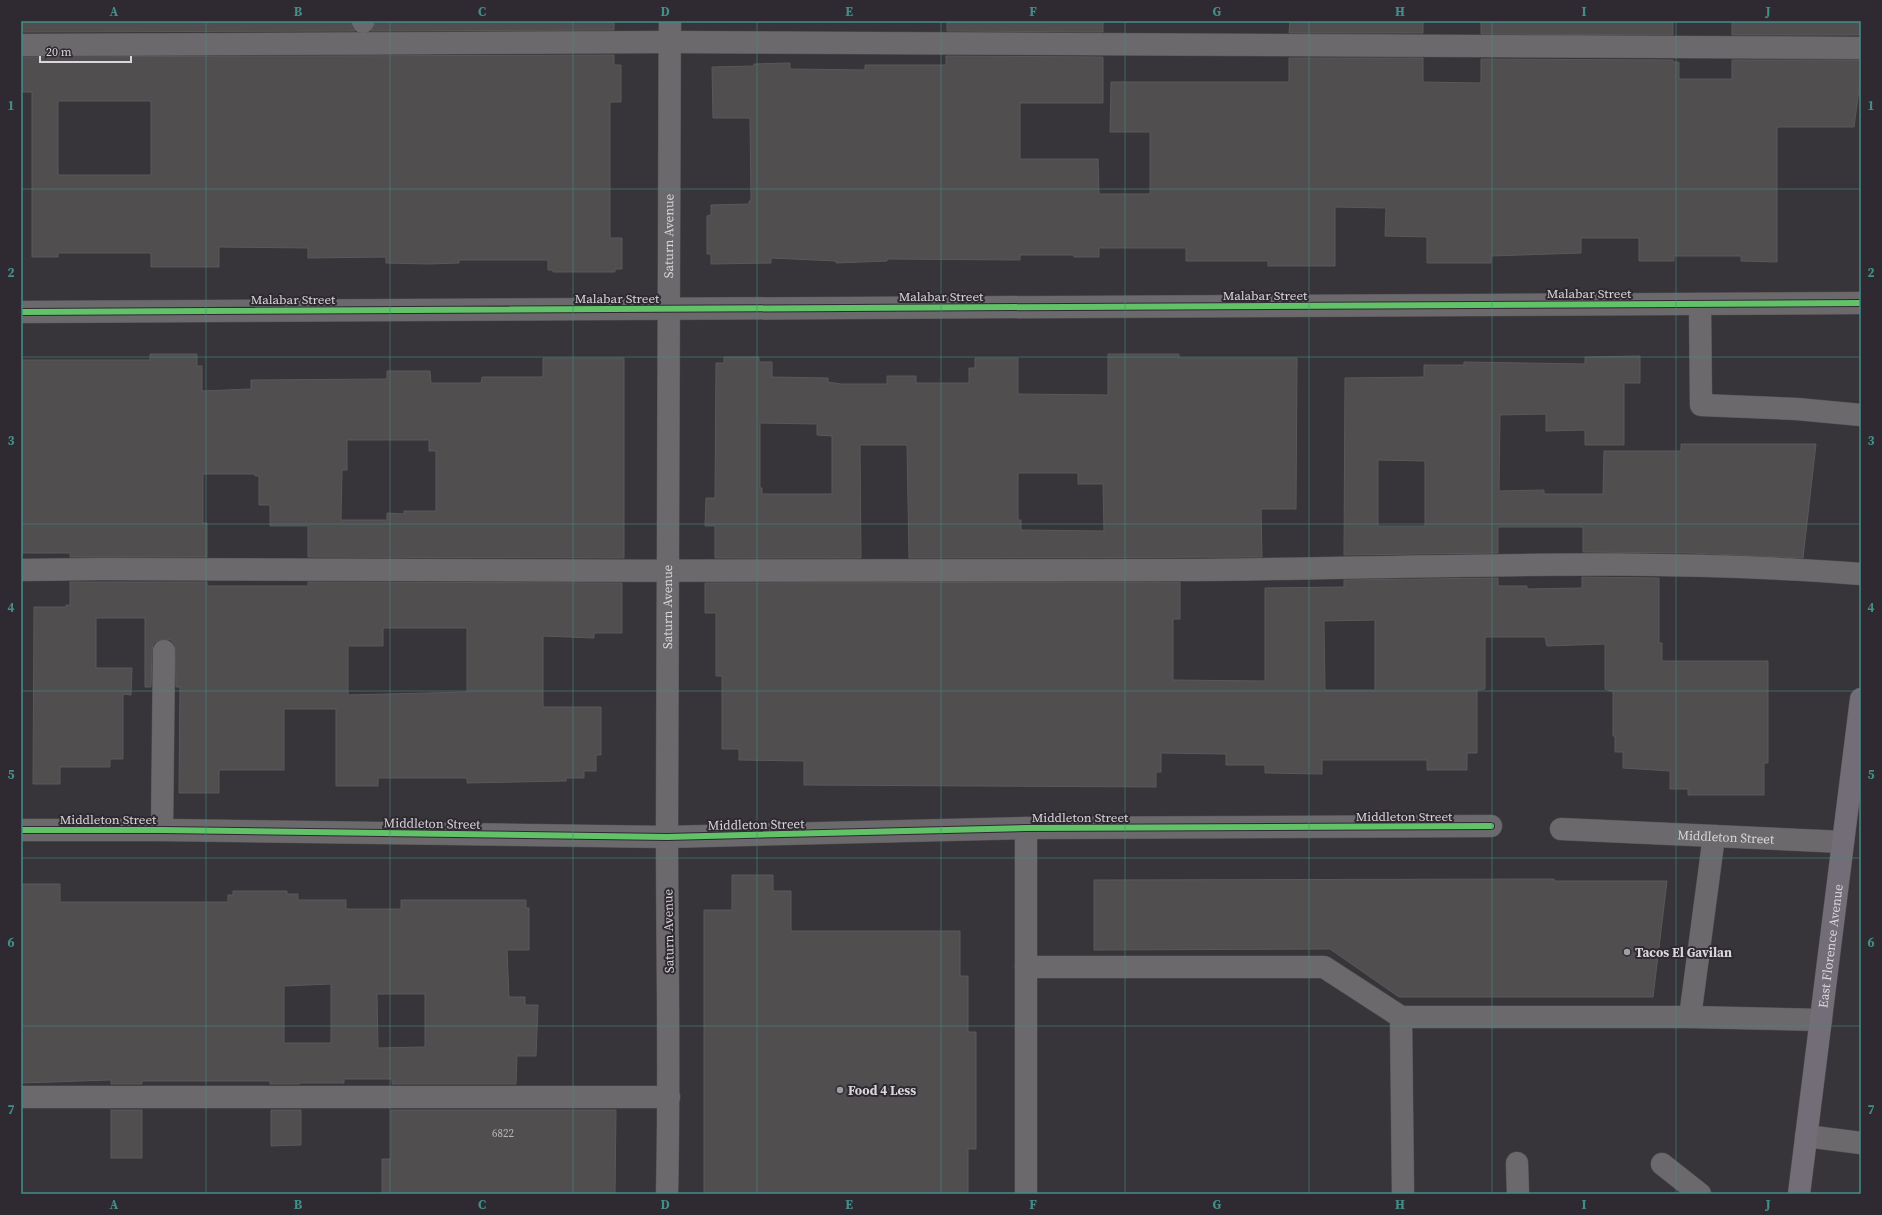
<svg xmlns="http://www.w3.org/2000/svg" width="1882" height="1215" viewBox="0 0 1882 1215" font-family="'Source Serif 4',serif">
<style>
.building{fill:#514e4f;stroke:#5b5859;fill-rule:evenodd}
.lines{fill:none;stroke-linecap:round;stroke-linejoin:round}
.minor-casing{stroke:#555256;stroke-width:23}
.major-casing{stroke:#555256;stroke-width:23}
.minor{stroke:#6b696c;stroke-width:22}
.major{stroke:#726d76;stroke-width:22}
.cycleway-casing{stroke:#2f2931;stroke-width:8}
.cycleway{stroke:#61c268;stroke-width:6}
.grid{fill:none;stroke:#428e89;stroke-width:1;stroke-opacity:0.55}
.poi-dot{fill:#a19ea3;stroke:#2f2931;stroke-width:1.5}
.labels{text-anchor:middle;stroke-width:4;stroke-linejoin:round;paint-order:stroke}
.number-label{font-size:11px;fill:#b8b4b8}
.street-label{font-size:13px;fill:#dad6db;stroke:#2f2931}
.poi-label{font-size:13px;font-weight:bold;fill:#dad6db;stroke:#2f2931;text-anchor:start}
.neatline{fill:none;stroke:#428e89;stroke-width:1.5}
.grid-label{font-size:13px;text-anchor:middle;font-weight:bold;fill:#428e89}
</style>
<rect width="100%" height="100%" fill="#38353a"/>
<!-- building -->
<g class="building">
<polygon points="21,21 350,21 352,28 355,31 21,32"/>
<polygon points="376,21 614,21 614,30 371,31"/>
<polygon points="947,21 1103,21 1103,32 947,31"/>
<polygon points="1290,21 1423,21 1423,33 1289,33"/>
<polygon points="1481,21 1673,21 1673,35 1481,34"/>
<polygon points="1732,21 1861,21 1861,22 1859,35 1732,35"/>
<path d="M614 55V65H621V102H610V238H622V269H615V272H553V270H548V260H459V263L429 264 386 263V257L308 258V248L219 247V267H151V253H58V257H32V92H21V57ZM58 101H151V175H58Z"/>
<polygon points="946,56 1103,57 1103,103 1020,103 1020,159 1098,159 1099,194 1150,194 1150,132 1110,132 1111,82 1289,82 1289,58 1423,58 1423,82 1481,83 1481,59 1673,60 1673,62 1679,62 1679,79 1732,79 1732,60 1861,60 1861,75 1854,127 1777,127 1777,262 1741,261 1741,256 1674,256 1674,261 1639,261 1639,238 1581,238 1581,253 1491,256 1491,263 1427,263 1427,237 1385,236 1386,208 1335,207 1335,266 1268,266 1268,261 1186,261 1186,248 1099,248 1099,257 1074,257 1074,255 1020,255 1020,260 887,259 887,261 836,263 836,261 771,258 771,263 711,264 711,254 707,254 707,216 711,215 711,205 749,204 749,201 751,201 750,118 713,118 712,67 754,66 754,64 790,63 790,69 865,70 865,65 946,65"/>
<path d="M150 354H197V366H202V391L251 389V380L387 379V371H430L431 383H481L482 377H543V358H624V558L308 557V526H270V505H259V476H255V474H203V523H207V557H70V553H21V360H150ZM347 440H429V451H436V511H404V514L387 513V520H341L342 470H347Z"/>
<path d="M1108 354H1179V358H1297L1296 509H1261L1262 557 909 558 907 445H860L861 558H715V526H705L706 498H715L716 363H724V357H759V362H772V377L828 378V382L841 384H887V376H916V383H969V368H975V358H1018V394L1108 395ZM760 423 817 424V435L832 436V494H762V488H760ZM1018 473H1078V484H1103L1104 531 1021 530V520H1018Z"/>
<path d="M1640 356V383H1624V445H1585V430L1546 431V414L1500 415 1499 491 1544 490V494H1603L1604 451H1681V444H1816L1803 558 1691 553 1583 552V527H1498V553L1344 555 1345 378 1424 377V365H1464V362L1585 364V357ZM1378 460 1425 461V526H1378Z"/>
<path d="M1582 577 1659 578V643H1662V661H1768V763H1764V795H1688V789H1670V771L1623 768V752H1615V736H1613V692L1605 689V644L1547 646 1545 637H1485V689L1477 690V753H1467V770H1427V760H1322V774L1265 773V765H1226V754L1161 753V772H1156V787L804 785V761L739 760V749H722V676H716V613H705V583L1180 582V619H1173V680L1265 681V588L1344 587V580L1498 578V586H1527V589L1582 588ZM1375 620V690H1325L1324 621Z"/>
<path d="M70 582H207V586H308V582L622 583V633H594V638L543 636V707H601V755H596V771H584V778H566V781L467 783V778H378V786H336V709H284V770H219V793H179L180 687H176L175 645 171 640 165 639 158 640 153 644 152 651 151 687H145V618H96V668H132L131 695 123 694V759H110V767H60V784H33L34 607H66V605H70ZM383 628H467V692L348 695V646H383Z"/>
<polygon points="732,875 773,875 773,891 791,891 791,931 960,931 960,976 968,976 968,1032 976,1032 976,1149 968,1149 968,1194 704,1194 704,910 732,910"/>
<polygon points="1554,879 1554,881 1667,881 1653,997 1399,997 1330,949 1094,950 1094,880"/>
<path d="M21 884H60V902H228V895H233V891H287V894H298V900H346V909H401V900H526V908H529V950H507L509 997H525V1005H538L536 1056H517L516 1084H392V1079H344V1083H300V1084H270V1081H142V1084H111V1080L21 1083ZM331 984V1043H284V986ZM377 994H425V1047L378 1048Z"/>
<rect x="111" y="1110" width="31" height="48"/>
<polygon points="271,1110 301,1110 301,1145 271,1146"/>
<polygon points="391,1110 616,1110 615,1194 382,1194 382,1159 391,1159"/>
</g>
<g class="lines">
<!-- minor casing -->
<g class="minor-casing">
<g id="minor">
<polyline points="363,22 363,21"/>
<polyline points="21,45 670,42 1861,48"/>
<polyline points="1700,304 1701,405 1797,409 1861,415"/>
<polyline points="21,312 1861,303"/>
<path d="M21 570 101 569C461 570 820 572 1180 570 1407 569 1635 556 1861 574"/>
<path id="s1" d="M1561 829 1843 842"/>
<polyline points="21,830 162,830 667,837 1026,828 1491,826"/>
<polyline points="162,830 164,651"/>
<polyline points="1026,967 1324,967 1401,1017 1690,1017 1821,1020"/>
<polyline points="1401,1017 1403,1194"/>
<polyline points="1690,1017 1714,836"/>
<polyline points="21,1097 669,1097"/>
<polyline points="1806,1136 1861,1143"/>
<polyline points="1517,1163 1518,1194"/>
<polyline points="1662,1164 1700,1194"/>
<path id="s2" d="M667 1194C670 1072 667 950 667 829 667 559 667 290 670 21"/>
<polyline points="1026,1194 1026,828"/>
</g>
</g>
<!-- major casing -->
<g class="major-casing">
<g id="major">
<path id="s3" d="M1799 1194 1861 699"/>
</g>
</g>
<!-- minor -->
<use href="#minor" class="minor"/>
<!-- major -->
<use href="#major" class="major"/>
<!-- cycleway casing -->
<g class="cycleway-casing">
<g id="cycleway">
<polyline points="21,312 1861,303"/>
<polyline points="21,830 162,830 667,837 1026,828 1491,826"/>
</g>
</g>
<!-- cycleway -->
<use href="#cycleway" class="cycleway"/>
</g>
<!-- grid -->
<path class="grid" d="M206 21V1194M390 21V1194M573 21V1194M757 21V1194M941 21V1194M1125 21V1194M1309 21V1194M1492 21V1194M1676 21V1194M21 189H1861M21 357H1861M21 524H1861M21 691H1861M21 858H1861M21 1026H1861"/>
<!-- markers -->
<g class="poi-dot">
<circle cx="1627" cy="952" r="4"/>
<circle cx="840" cy="1090" r="4"/>
</g>
<g class="labels">
<!-- number labels -->
<g class="number-label">
<text x="503" y="1137">6822</text>
</g>
<!-- street labels -->
<g class="street-label">
<text dy="5" stroke="none"><textPath href="#s2" startOffset="958">Saturn Avenue</textPath></text>
<text x="1589" y="298">Malabar Street</text>
<text x="1265" y="300">Malabar Street</text>
<text x="941" y="301">Malabar Street</text>
<text x="617" y="303">Malabar Street</text>
<text x="293" y="304">Malabar Street</text>
<text dy="5" stroke="none"><textPath href="#s2" startOffset="587">Saturn Avenue</textPath></text>
<text x="1404" y="821">Middleton Street</text>
<text x="1080" y="822">Middleton Street</text>
<text x="108" y="824">Middleton Street</text>
<text transform="translate(432 823) rotate(1)" y="5">Middleton Street</text>
<text transform="translate(756 824) rotate(-1)" y="5">Middleton Street</text>
<text dy="5" stroke="none"><textPath href="#s1" startOffset="165">Middleton Street</textPath></text>
<text transform="translate(668 931) rotate(-91)" y="5">Saturn Avenue</text>
<text dy="5" stroke="none"><textPath href="#s3" startOffset="250">East Florence Avenue</textPath></text>
</g>
<!-- poi labels -->
<g class="poi-label">
<text x="1635" y="957">Tacos El Gavilan</text>
<text x="848" y="1095">Food 4 Less</text>
</g>
</g>
<!-- border -->
<rect width="1882" height="1215" fill="none" stroke="#2f2931" stroke-width="44"/>
<!-- scale -->
<path d="M40 56v6h91v-6" fill="none" stroke="#dad6db" stroke-width="2"/>
<text x="46" y="56" font-size="12" fill="#dad6db" stroke="#2f2931" stroke-width="3" paint-order="stroke">20 m</text>
<rect x="22" y="22" width="1838" height="1171" class="neatline"/>
<g class="grid-label">
<text x="114" y="16">A</text>
<text x="298" y="16">B</text>
<text x="482" y="16">C</text>
<text x="665" y="16">D</text>
<text x="849" y="16">E</text>
<text x="1033" y="16">F</text>
<text x="1217" y="16">G</text>
<text x="1400" y="16">H</text>
<text x="1584" y="16">I</text>
<text x="1768" y="16">J</text>
<text x="11" y="110">1</text>
<text x="1871" y="110">1</text>
<text x="11" y="277">2</text>
<text x="1871" y="277">2</text>
<text x="11" y="445">3</text>
<text x="1871" y="445">3</text>
<text x="11" y="612">4</text>
<text x="1871" y="612">4</text>
<text x="11" y="779">5</text>
<text x="1871" y="779">5</text>
<text x="11" y="947">6</text>
<text x="1871" y="947">6</text>
<text x="11" y="1114">7</text>
<text x="1871" y="1114">7</text>
<text x="114" y="1209">A</text>
<text x="298" y="1209">B</text>
<text x="482" y="1209">C</text>
<text x="665" y="1209">D</text>
<text x="849" y="1209">E</text>
<text x="1033" y="1209">F</text>
<text x="1217" y="1209">G</text>
<text x="1400" y="1209">H</text>
<text x="1584" y="1209">I</text>
<text x="1768" y="1209">J</text>
</g>
</svg>
